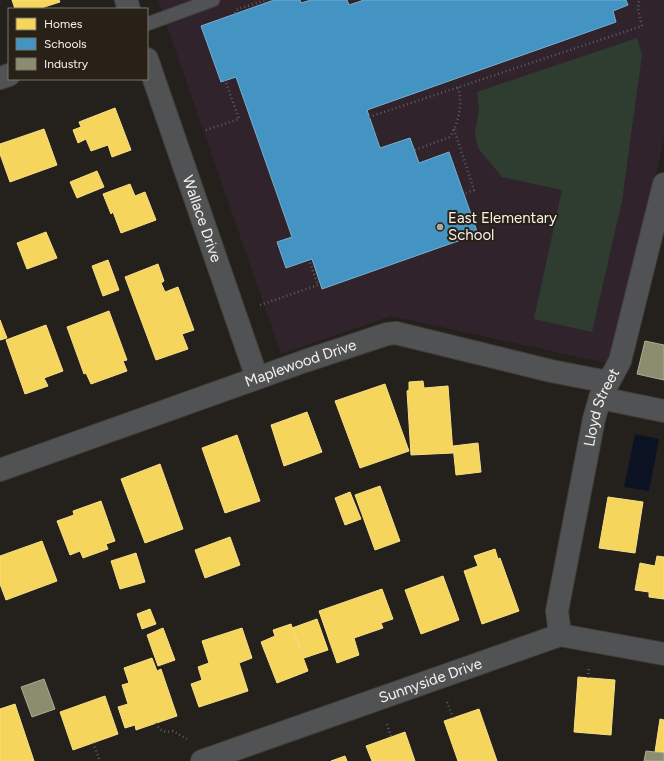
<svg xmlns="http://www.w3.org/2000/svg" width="664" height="761" viewBox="0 0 664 761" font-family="Figtree,sans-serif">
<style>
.education{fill:#31232c}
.green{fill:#2e3d30}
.water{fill:#0b1224}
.homes{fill:#f6d55c;stroke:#f7de87}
.schools{fill:#4393c3;stroke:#79b0cf}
.industry{fill:#8c8c6e;stroke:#acab94}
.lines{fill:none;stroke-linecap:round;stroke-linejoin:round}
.lane-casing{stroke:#413d39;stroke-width:15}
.street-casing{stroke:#413d39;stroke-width:24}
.path{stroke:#5d5e5d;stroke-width:2.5;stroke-dasharray:1 3;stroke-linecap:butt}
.lane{stroke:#505253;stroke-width:13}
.street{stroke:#505253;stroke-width:22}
.poi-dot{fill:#aea8a3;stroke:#282117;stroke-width:1.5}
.labels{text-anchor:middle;stroke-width:4;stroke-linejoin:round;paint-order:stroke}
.street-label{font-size:15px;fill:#f8f2ec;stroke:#282117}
.poi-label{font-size:15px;fill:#f8f2ec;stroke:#282117;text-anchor:start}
</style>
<rect width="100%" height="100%" fill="#24201b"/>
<!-- education -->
<polygon class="education" points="158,0 664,0 664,139 611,364 391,316 281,354"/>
<!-- green -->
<polygon class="green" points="637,38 642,55 622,201 592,332 534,319 562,190 502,177 478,148 475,133 479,109 477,92"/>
<!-- water -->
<polygon class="water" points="635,434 659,439 649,491 624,487"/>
<!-- homes -->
<g class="homes">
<polygon points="12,0 59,0 60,2 38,9 15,9"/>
<polygon points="115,108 131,150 112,157 108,145 91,151 86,139 78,143 73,130 81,127 79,122"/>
<polygon points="44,129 57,165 10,182 0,154 0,144"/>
<polygon points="97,171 104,187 77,198 70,182"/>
<polygon points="130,184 135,196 145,192 156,220 121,233 113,212 111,214 103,194"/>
<polygon points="46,232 57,258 27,269 17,243"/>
<polygon points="108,260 119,290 103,296 92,266"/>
<polygon points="158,264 164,281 161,283 165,292 178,287 194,330 182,334 188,349 156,360 125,277"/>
<polygon points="109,311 127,360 123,361 127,371 91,384 86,373 84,374 67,327"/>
<polygon points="0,320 7,338 0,340"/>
<polygon points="46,325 63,371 44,378 48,386 25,394 6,340"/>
<polygon points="423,381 424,388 448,386 453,453 411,455 407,391 409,390 409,382"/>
<polygon points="385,384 409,451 360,468 335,401"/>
<polygon points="307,412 322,452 284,466 271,425"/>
<polygon points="237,435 260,501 225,513 202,448"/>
<polygon points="478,443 481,472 456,475 453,446"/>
<polygon points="160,464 183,529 145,543 121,479"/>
<polygon points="380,486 400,541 375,550 355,495"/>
<polygon points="350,492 361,519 345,525 335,498"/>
<polygon points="608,497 643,502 635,553 599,548"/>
<polygon points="101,501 115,541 106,544 108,549 83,558 80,551 70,555 57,521 74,515 73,511"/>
<polygon points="230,537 240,565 205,578 195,550"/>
<polygon points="42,541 57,581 6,600 0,584 0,556"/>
<polygon points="495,549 498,559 500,558 519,611 482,624 464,571 478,566 474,556"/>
<polygon points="136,553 145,582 120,589 111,561"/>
<polygon points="657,556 664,557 664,599 649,597 649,592 635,590 640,563 655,566"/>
<polygon points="443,576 459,620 421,634 405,590"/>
<polygon points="382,589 393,619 381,623 383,628 354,638 359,655 337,663 319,611"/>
<polygon points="150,609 156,624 142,629 137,614"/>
<polygon points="317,619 328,650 304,658 292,628"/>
<polygon points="291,624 308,671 277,683 261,642 275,636 273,630"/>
<polygon points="163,628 175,660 158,666 147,635"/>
<polygon points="242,628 252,658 239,663 248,691 199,707 191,684 202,680 198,667 209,663 202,641"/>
<polygon points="152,658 157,671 161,669 177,716 136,730 135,725 125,728 118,707 128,704 122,685 129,683 124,668"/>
<polygon points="578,677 615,680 611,735 574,732"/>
<polygon points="105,696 118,734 73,750 60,712"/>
<polygon points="15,704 34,761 0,761 0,709"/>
<polygon points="479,709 497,761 458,761 444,721"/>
<polygon points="660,719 664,720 664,753 655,752"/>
<polygon points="405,732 415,761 372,761 366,746"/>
<polygon points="345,756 347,761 331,761"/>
</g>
<!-- schools -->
<polygon class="schools" points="274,0 300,0 301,3 311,0 347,0 349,5 364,0 626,0 628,5 613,11 616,22 367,110 380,148 410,138 419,163 449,152 478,234 322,289 312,259 286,268 277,242 292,237 236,77 221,82 201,26"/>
<!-- industry -->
<g class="industry">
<polygon points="645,341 664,345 664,380 637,374"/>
<polygon points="44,679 55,709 32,717 21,687"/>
<polygon points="646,751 664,753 664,761 644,761"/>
</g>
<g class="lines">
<!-- lane casing -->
<g class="lane-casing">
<polyline id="lane" points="147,24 213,0"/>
</g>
<!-- street casing -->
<g class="street-casing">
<g id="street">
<polyline points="126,0 129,9"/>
<path id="s1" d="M147 59 257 378"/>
<polyline points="0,78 9,75"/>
<polyline points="600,398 664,411"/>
<path id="s2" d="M0 470 305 361 387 334 396 333 551 371 608 382"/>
<path id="s3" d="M560 635 557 611 594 419 600 398 620 361 664 184"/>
<path id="s4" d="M202 761 560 635 664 654"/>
</g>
</g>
<!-- path -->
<g class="path">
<polyline points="235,13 236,10 265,0"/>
<polyline points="369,117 642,26 638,9 639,0"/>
<polyline points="454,129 474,190 464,194"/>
<polyline points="206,130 239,119 225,80"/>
<path d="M415 150 450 137C459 120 463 107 458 87"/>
<polyline points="260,305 318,285 309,260"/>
<polyline points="588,678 589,666"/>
<polyline points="447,702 453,718"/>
<path d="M156 723C160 731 165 733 173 731L187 739"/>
<polyline points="387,724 391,737"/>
<polyline points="93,743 100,761"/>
</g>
<!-- lane -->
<use href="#lane" class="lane"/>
<!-- street -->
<use href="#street" class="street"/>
</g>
<!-- markers -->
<circle class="poi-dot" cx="440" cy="227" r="4"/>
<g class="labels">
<!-- street labels -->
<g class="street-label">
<text dy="5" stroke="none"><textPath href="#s1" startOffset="169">Wallace Drive</textPath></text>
<text dy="5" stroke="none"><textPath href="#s2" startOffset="319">Maplewood Drive</textPath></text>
<text dy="5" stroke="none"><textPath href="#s3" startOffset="233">Lloyd Street</textPath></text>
<text dy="5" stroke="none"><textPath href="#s4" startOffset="242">Sunnyside Drive</textPath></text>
</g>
<!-- poi labels -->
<g class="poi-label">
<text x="448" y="223">East Elementary<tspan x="448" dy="17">School</tspan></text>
</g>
</g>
<!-- legend -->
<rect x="8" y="8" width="140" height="72" fill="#282117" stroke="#7b756c"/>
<rect x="16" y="18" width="20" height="12" fill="#f6d55c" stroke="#7b756c"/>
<text x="44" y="28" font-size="12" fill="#f8f2ec">Homes</text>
<rect x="16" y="38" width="20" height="12" fill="#4393c3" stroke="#7b756c"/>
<text x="44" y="48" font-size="12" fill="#f8f2ec">Schools</text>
<rect x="16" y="58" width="20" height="12" fill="#8c8c6e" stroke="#7b756c"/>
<text x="44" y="68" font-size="12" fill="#f8f2ec">Industry</text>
</svg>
